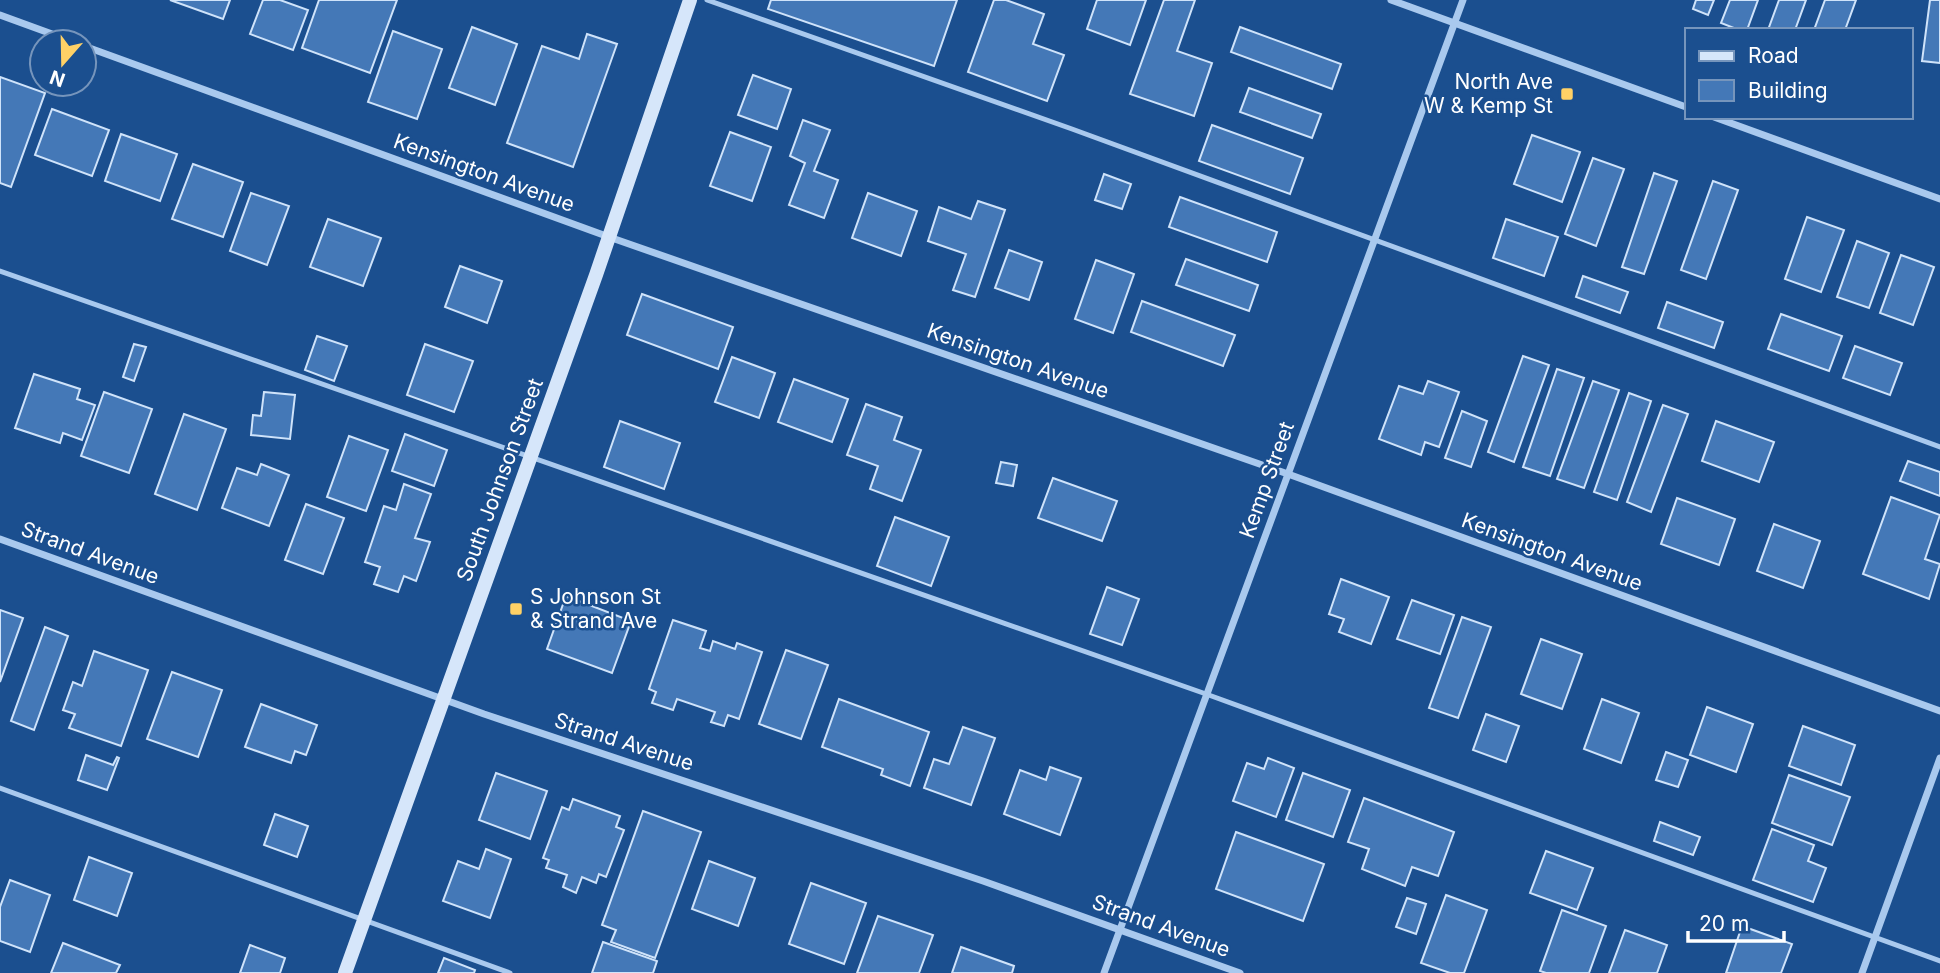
<svg xmlns="http://www.w3.org/2000/svg" width="1940" height="973" viewBox="0 0 1940 973" font-family="Inter,sans-serif">
<style>
.building{fill:#4478b7;stroke:#cfe3fa;stroke-width:2}
.lines{fill:none;stroke-linecap:round;stroke-linejoin:round}
.lane{stroke:#a9c9ee;stroke-width:5}
.street{stroke:#a9c9ee;stroke-width:7}
.secondary{stroke:#d6e6fa;stroke-width:14}
.poi-dot{fill:#ffd166;stroke:#1b4f8f;stroke-width:2.5}
.labels{text-anchor:middle;stroke-width:5;stroke-linejoin:round;paint-order:stroke}
.poi-label{font-size:21px;fill:#fff;stroke:#1b4f8f;text-anchor:end}
.street-label{font-size:21px;fill:#fff;stroke:#1b4f8f}
</style>
<rect width="100%" height="100%" fill="#1b4f8f"/>
<!-- building -->
<g class="building">
<polygon points="170,0 230,0 223,19"/>
<polygon points="263,0 280,0 308,10 293,50 250,34"/>
<polygon points="319,0 397,0 370,73 302,48"/>
<polygon points="771,0 957,0 934,66 768,9"/>
<polygon points="994,0 1006,0 1044,14 1033,44 1064,55 1047,101 968,72"/>
<polygon points="1097,0 1146,0 1130,45 1087,29"/>
<polygon points="1164,0 1195,0 1177,51 1212,63 1194,116 1130,94"/>
<polygon points="1696,0 1714,0 1708,15 1693,9"/>
<polygon points="1730,0 1758,0 1747,30 1739,30 1721,23"/>
<polygon points="1779,0 1806,0 1795,30 1768,30"/>
<polygon points="1825,0 1856,0 1845,30 1814,30"/>
<polygon points="1930,0 1940,0 1940,63 1922,61"/>
<polygon points="472,27 517,44 495,105 449,88"/>
<polygon points="1240,27 1341,64 1332,89 1231,52"/>
<polygon points="393,31 442,49 417,119 368,102"/>
<polygon points="587,34 617,44 573,167 507,143 542,46 579,59"/>
<polygon points="753,75 791,89 777,129 738,115"/>
<polygon points="0,77 45,93 11,187 0,183"/>
<polygon points="1249,88 1321,114 1312,138 1240,112"/>
<polygon points="52,109 109,130 92,176 35,155"/>
<polygon points="803,120 830,130 814,171 838,180 824,218 789,205 805,163 790,156"/>
<polygon points="1212,125 1303,158 1290,194 1199,161"/>
<polygon points="730,132 771,147 752,201 710,186"/>
<polygon points="121,134 177,154 160,201 105,181"/>
<polygon points="1532,135 1580,152 1562,202 1514,184"/>
<polygon points="1593,158 1624,169 1596,246 1565,234"/>
<polygon points="193,164 243,182 223,237 172,219"/>
<polygon points="1654,173 1677,181 1644,274 1622,267"/>
<polygon points="1104,174 1131,184 1122,209 1095,200"/>
<polygon points="1713,181 1738,190 1706,279 1681,270"/>
<polygon points="251,193 289,206 267,265 230,251"/>
<polygon points="868,193 917,211 901,256 852,238"/>
<polygon points="1180,197 1277,232 1267,262 1169,227"/>
<polygon points="978,201 1005,210 975,297 953,290 966,254 928,241 939,207 971,219"/>
<polygon points="1807,217 1844,230 1821,292 1785,279"/>
<polygon points="328,219 381,238 363,286 310,267"/>
<polygon points="1506,219 1558,237 1544,276 1493,258"/>
<polygon points="1857,241 1889,253 1869,308 1837,297"/>
<polygon points="1009,250 1042,262 1029,300 995,288"/>
<polygon points="1901,255 1934,267 1913,325 1880,313"/>
<polygon points="1186,259 1258,285 1249,311 1176,285"/>
<polygon points="1096,260 1134,274 1113,333 1075,319"/>
<polygon points="460,266 502,281 487,323 445,307"/>
<polygon points="1583,276 1628,292 1620,313 1576,297"/>
<polygon points="642,294 733,327 718,369 627,335"/>
<polygon points="1142,301 1235,335 1223,366 1131,332"/>
<polygon points="1667,302 1723,322 1714,348 1658,328"/>
<polygon points="1781,314 1842,336 1829,371 1768,349"/>
<polygon points="317,336 347,346 334,381 305,370"/>
<polygon points="134,344 146,347 134,381 123,377"/>
<polygon points="425,344 473,361 454,412 407,395"/>
<polygon points="1855,346 1902,363 1890,395 1843,378"/>
<polygon points="1523,356 1549,365 1514,462 1488,452"/>
<polygon points="732,357 775,373 759,418 715,402"/>
<polygon points="1557,369 1584,378 1550,476 1523,467"/>
<polygon points="34,374 80,389 77,399 95,405 82,440 63,433 60,443 15,428"/>
<polygon points="794,379 848,399 832,442 778,422"/>
<polygon points="1428,381 1459,392 1439,447 1425,442 1421,455 1379,439 1399,386 1423,394"/>
<polygon points="1593,381 1619,390 1584,488 1557,479"/>
<polygon points="104,392 152,409 129,473 81,456"/>
<polygon points="264,392 295,395 290,439 251,435 253,415 261,416"/>
<polygon points="1629,393 1651,401 1617,500 1594,492"/>
<polygon points="866,404 902,417 894,440 921,450 902,501 870,489 878,466 847,455"/>
<polygon points="1663,405 1688,414 1651,512 1627,502"/>
<polygon points="1462,411 1487,421 1471,467 1445,458"/>
<polygon points="184,414 226,429 197,510 155,494"/>
<polygon points="620,421 680,443 664,489 604,467"/>
<polygon points="1716,421 1774,442 1759,482 1702,461"/>
<polygon points="405,434 447,450 434,486 392,471"/>
<polygon points="349,436 388,450 366,511 327,497"/>
<polygon points="1908,461 1940,472 1940,496 1900,481"/>
<polygon points="1001,462 1017,465 1013,486 996,483"/>
<polygon points="261,464 289,475 269,526 222,508 237,468 257,475"/>
<polygon points="1053,478 1117,501 1102,541 1038,518"/>
<polygon points="404,484 431,494 415,538 430,542 416,581 404,576 398,592 374,584 380,567 365,562 384,506 396,510"/>
<polygon points="1891,497 1940,515 1925,559 1940,564 1929,599 1863,574"/>
<polygon points="1677,498 1735,519 1719,565 1661,544"/>
<polygon points="306,504 344,518 323,574 285,560"/>
<polygon points="895,517 949,537 931,586 877,566"/>
<polygon points="1774,524 1820,541 1803,588 1757,571"/>
<polygon points="1341,579 1389,597 1371,644 1339,632 1344,619 1329,614"/>
<polygon points="1107,587 1139,599 1122,645 1090,634"/>
<polygon points="566,596 631,621 612,673 547,649"/>
<polygon points="1412,600 1454,615 1440,654 1397,639"/>
<polygon points="0,610 23,618 0,682"/>
<polygon points="1462,617 1491,627 1458,718 1429,708"/>
<polygon points="673,620 706,631 700,648 710,651 713,641 735,649 737,643 762,652 739,719 728,715 724,726 711,722 715,712 677,699 673,710 652,703 656,692 649,689"/>
<polygon points="45,627 68,636 34,730 11,721"/>
<polygon points="1541,639 1582,654 1562,709 1521,694"/>
<polygon points="786,650 828,665 801,739 759,724"/>
<polygon points="94,651 148,670 121,746 69,728 75,714 63,710 73,682 82,686"/>
<polygon points="172,672 222,690 198,757 147,739"/>
<polygon points="839,699 929,732 910,786 881,775 883,769 822,747"/>
<polygon points="1602,699 1639,713 1621,763 1584,749"/>
<polygon points="261,704 317,725 306,755 295,751 291,763 245,747"/>
<polygon points="1707,707 1753,724 1736,772 1690,755"/>
<polygon points="1486,714 1519,726 1506,762 1473,750"/>
<polygon points="1803,726 1855,745 1841,785 1789,766"/>
<polygon points="963,727 995,738 971,805 924,788 934,759 949,764"/>
<polygon points="1666,752 1688,760 1678,787 1656,780"/>
<polygon points="86,755 113,765 117,757 119,758 107,790 78,780"/>
<polygon points="1268,758 1294,768 1276,817 1233,801 1247,763 1264,769"/>
<polygon points="1050,767 1081,778 1060,835 1004,814 1020,770 1046,780"/>
<polygon points="496,773 547,791 530,839 479,820"/>
<polygon points="1303,773 1350,790 1333,837 1286,820"/>
<polygon points="1789,775 1850,797 1832,845 1772,823"/>
<polygon points="1364,798 1454,832 1438,876 1412,867 1405,886 1362,869 1369,849 1348,842"/>
<polygon points="573,799 620,816 616,827 624,830 606,877 599,874 596,883 582,877 576,893 563,887 567,875 546,868 549,860 543,858 562,807 569,810"/>
<polygon points="643,811 701,832 655,958 611,942 616,930 602,925"/>
<polygon points="275,814 308,826 297,857 264,845"/>
<polygon points="1660,822 1700,837 1693,855 1654,841"/>
<polygon points="1772,829 1814,845 1808,861 1826,868 1813,902 1753,880"/>
<polygon points="1236,832 1324,864 1303,921 1216,889"/>
<polygon points="486,849 511,859 490,918 443,901 458,861 479,869"/>
<polygon points="1546,851 1593,868 1577,910 1530,893"/>
<polygon points="89,857 132,873 117,916 74,900"/>
<polygon points="709,861 755,878 738,926 692,909"/>
<polygon points="10,880 50,895 30,952 0,941 0,907"/>
<polygon points="811,883 866,903 844,964 789,944"/>
<polygon points="1446,895 1487,910 1464,973 1450,973 1421,963"/>
<polygon points="1407,898 1426,904 1416,934 1396,927"/>
<polygon points="1562,910 1606,926 1589,973 1546,973 1540,971"/>
<polygon points="878,916 933,935 919,973 857,973"/>
<polygon points="1742,926 1792,944 1781,973 1726,973"/>
<polygon points="1625,930 1667,945 1657,973 1609,973"/>
<polygon points="603,942 657,961 653,973 592,973"/>
<polygon points="63,943 120,965 116,973 51,973"/>
<polygon points="250,945 285,958 280,973 240,973"/>
<polygon points="961,947 1014,966 1012,973 952,973"/>
<polygon points="444,958 475,970 474,973 438,973"/>
</g>
<g class="lines">
<!-- lane -->
<g class="lane">
<polyline points="707,0 1072,129 1940,447"/>
<polyline points="0,271 1206,694 1940,961"/>
<polyline points="0,788 510,973"/>
</g>
<!-- street -->
<g class="street">
<polyline points="1391,0 1686,107"/>
<polyline points="0,15 74,42"/>
<polyline points="84,46 609,237 1288,474 1940,711"/>
<polyline points="1714,117 1940,199"/>
<polyline points="0,539 484,714 983,881 1240,973"/>
<polyline points="1104,973 1463,0"/>
<polyline points="1862,973 1940,758"/>
</g>
<!-- secondary -->
<polyline class="secondary" points="345,973 596,275 690,0"/>
</g>
<!-- markers -->
<g class="poi-dot">
<rect x="1560" y="87" width="14" height="14" rx="3.5"/>
<rect x="509" y="602" width="14" height="14" rx="3.5"/>
</g>
<g class="labels">
<!-- poi labels -->
<g class="poi-label">
<text x="1553" y="89">North Ave<tspan x="1553" dy="24">W &amp; Kemp St</tspan></text>
<text x="530" y="604" text-anchor="start">S Johnson St<tspan x="530" dy="24">&amp; Strand Ave</tspan></text>
</g>
<!-- street labels -->
<g class="street-label">
<text transform="translate(484 173) rotate(20)" y="7">Kensington Avenue</text>
<text transform="translate(1018 361) rotate(19)" y="7">Kensington Avenue</text>
<text transform="translate(500 480) rotate(-70)" y="7">South Johnson Street</text>
<text transform="translate(1267 480) rotate(-70)" y="7">Kemp Street</text>
<text transform="translate(1552 552) rotate(20)" y="7">Kensington Avenue</text>
<text transform="translate(90 553) rotate(20)" y="7">Strand Avenue</text>
<text transform="translate(624 742) rotate(18)" y="7">Strand Avenue</text>
<text transform="translate(1161 926) rotate(20)" y="7">Strand Avenue</text>
</g>
</g>
<!-- legend -->
<rect x="1685" y="28" width="228" height="91" fill="#1b4f8f" stroke="#7695bc" stroke-width="2"/>
<rect x="1699" y="51" width="35" height="10" fill="#d6e6fa" stroke="#7695bc" stroke-width="2"/>
<text x="1748" y="63" font-size="21" fill="#ffffff">Road</text>
<rect x="1699" y="80" width="35" height="21" fill="#4478b7" stroke="#7695bc" stroke-width="2"/>
<text x="1748" y="98" font-size="21" fill="#ffffff">Building</text>
<!-- north arrow -->
<g transform="translate(63 63) rotate(200)"><circle r="33" fill="#1b4f8f" stroke="#7695bc" stroke-width="2"/>
<path d="M0-5L12 26L0 18L-12 26Z" fill="#ffd166"/>
<text y="-10" font-size="19" font-weight="bold" text-anchor="middle" fill="#ffffff">N</text>
</g>
<!-- scale -->
<path d="M1688 931v10h96v-10" fill="none" stroke="#ffffff" stroke-width="3.5"/>
<text x="1699" y="931" font-size="21" fill="#ffffff" stroke="#1b4f8f" stroke-width="5" paint-order="stroke">20 m</text>
</svg>
